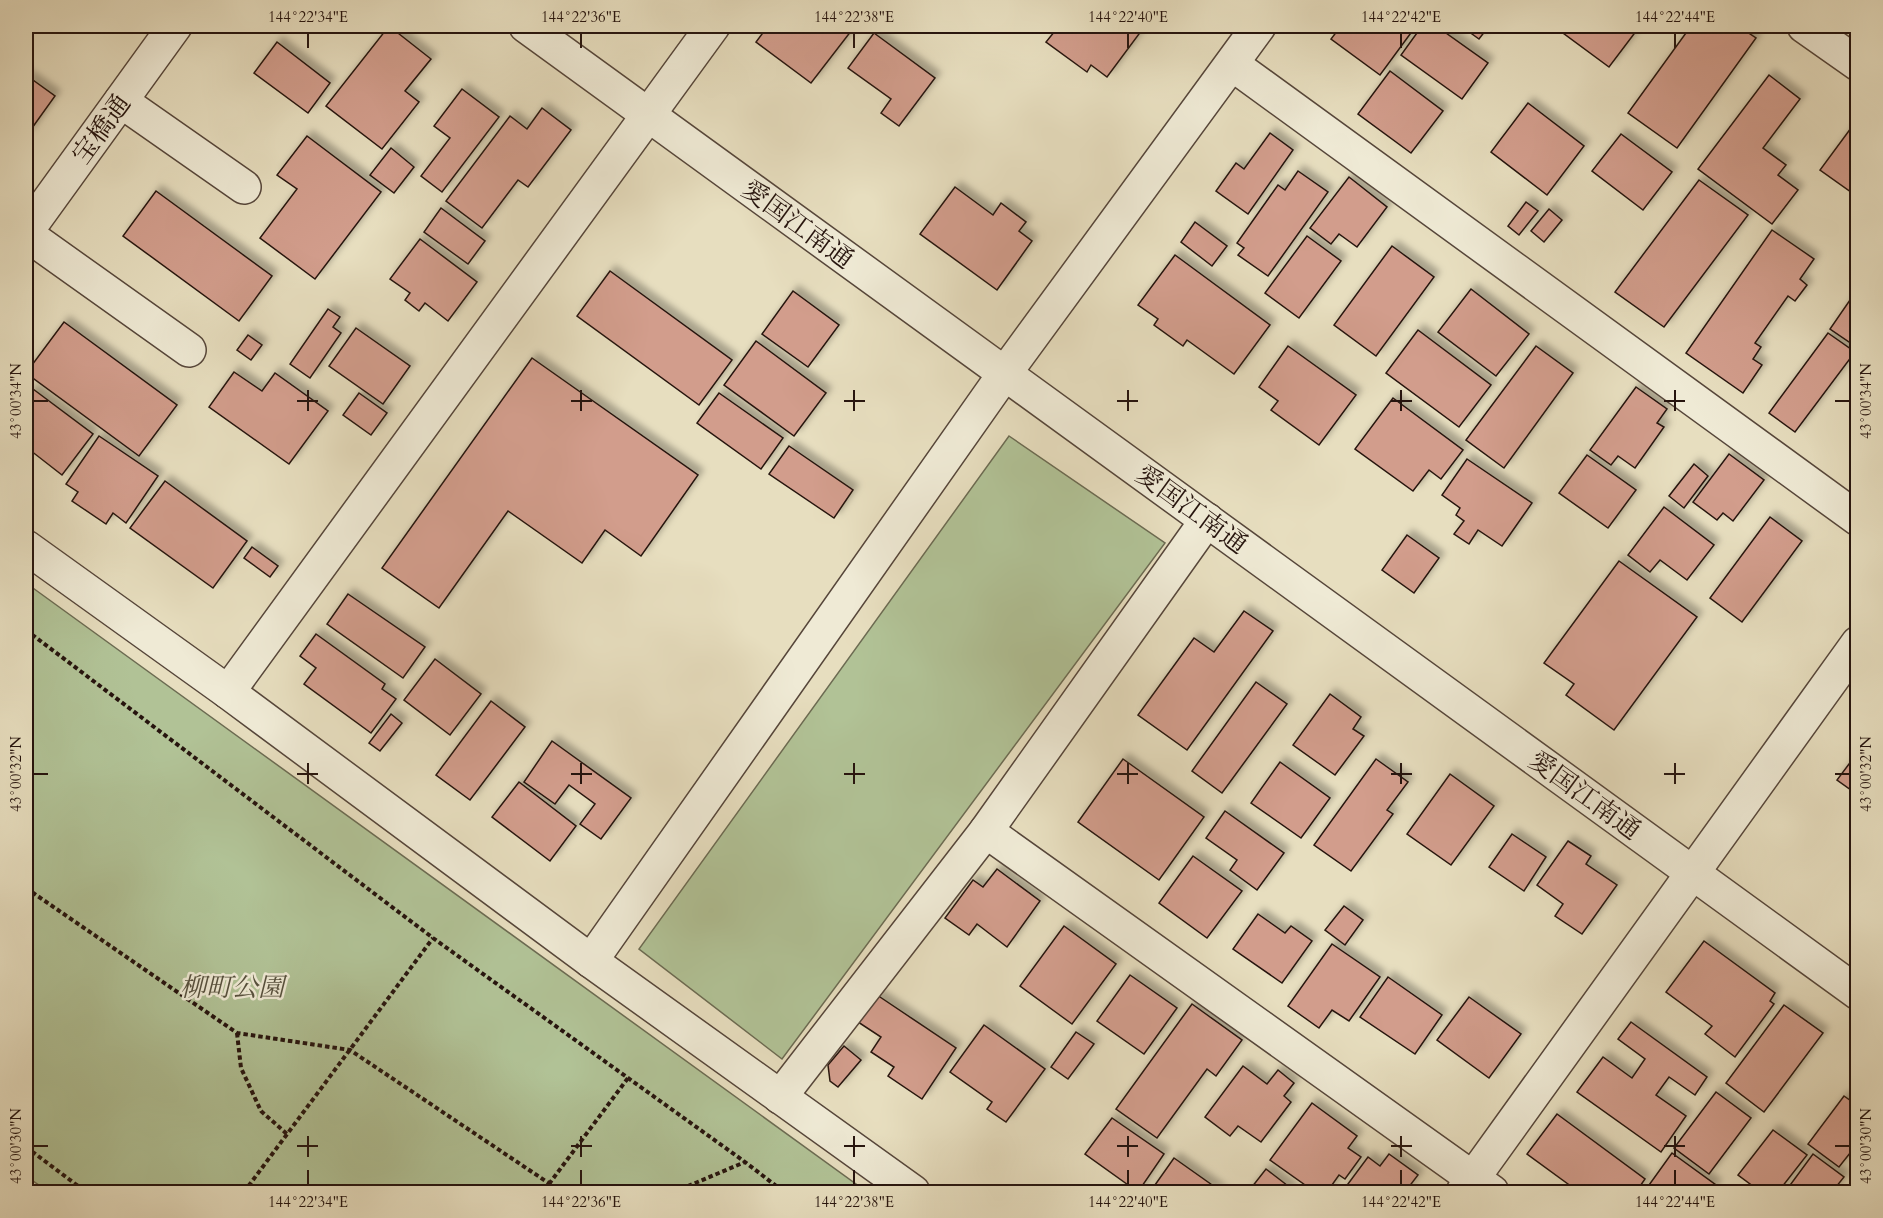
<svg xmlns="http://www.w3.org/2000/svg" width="1883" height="1218" viewBox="0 0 1883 1218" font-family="Cardo,'Noto Serif JP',serif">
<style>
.green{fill:#b1c296;stroke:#6c6b52;stroke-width:1.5}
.building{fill:#d29d8c;stroke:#26140e;stroke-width:1.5;filter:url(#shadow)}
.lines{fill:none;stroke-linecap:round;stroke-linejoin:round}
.minor-casing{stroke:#56463a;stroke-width:36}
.path{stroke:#26140e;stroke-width:4;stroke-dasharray:4.5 3;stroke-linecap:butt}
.minor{stroke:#efead5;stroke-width:33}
.ticks{fill:none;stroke:#26140e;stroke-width:2}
.labels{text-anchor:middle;stroke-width:5;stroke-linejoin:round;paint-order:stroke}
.street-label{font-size:26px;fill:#26140e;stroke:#efead5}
.park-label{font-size:26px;font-style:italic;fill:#57513e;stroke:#efead5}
.neatline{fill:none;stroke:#26140e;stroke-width:2}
.ticks-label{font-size:15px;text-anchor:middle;fill:#26140e}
</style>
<defs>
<filter id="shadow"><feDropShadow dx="5.5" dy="-5.5" stdDeviation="3" flood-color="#0004"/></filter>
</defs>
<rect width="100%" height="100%" fill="#e7debf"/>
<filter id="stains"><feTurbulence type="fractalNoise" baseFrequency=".00333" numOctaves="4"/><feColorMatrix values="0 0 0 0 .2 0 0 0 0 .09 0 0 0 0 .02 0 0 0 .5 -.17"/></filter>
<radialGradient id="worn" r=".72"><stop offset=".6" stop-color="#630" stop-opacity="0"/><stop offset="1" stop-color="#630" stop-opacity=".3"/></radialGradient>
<!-- green -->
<g class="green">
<polygon points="1009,436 1165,543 782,1059 639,949"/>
<polygon points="26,583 867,1192 49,1192 26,1176"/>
</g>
<!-- building -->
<g class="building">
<polygon points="389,26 431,59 405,91 419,102 382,149 326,106"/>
<polygon points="768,26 855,26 811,83 756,42"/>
<polygon points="1059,26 1127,26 1139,34 1107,77 1091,65 1087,72 1046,42"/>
<polygon points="1341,26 1416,26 1380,75 1331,39"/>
<polygon points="1422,26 1436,26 1488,63 1462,99 1401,55"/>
<polygon points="1461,26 1489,26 1479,39"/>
<polygon points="1568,26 1640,26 1609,67 1563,33"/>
<polygon points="1691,26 1738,26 1756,38 1677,148 1628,113"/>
<polygon points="874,33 935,78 899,126 881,113 891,99 848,68"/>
<polygon points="277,42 330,83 308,113 254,73"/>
<polygon points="1390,71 1443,111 1411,153 1358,114"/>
<polygon points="26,75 55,96 27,135 26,134"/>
<polygon points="1769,75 1800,99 1763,148 1786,165 1778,175 1798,190 1772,224 1698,169"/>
<polygon points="462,89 499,117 442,192 421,176 450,138 434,126"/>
<polygon points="1528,103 1584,146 1547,195 1491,152"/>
<polygon points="542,108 571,130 528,187 518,180 482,228 446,201 510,116 527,129"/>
<polygon points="1851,128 1858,133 1858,197 1820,170"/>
<polygon points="1270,133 1293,150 1248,214 1216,191 1236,163 1244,169"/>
<polygon points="1621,134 1672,172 1643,210 1592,171"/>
<polygon points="307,136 381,192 315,279 260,238 297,189 277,175"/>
<polygon points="391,148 414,167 394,193 370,175"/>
<polygon points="1298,171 1328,192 1268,276 1238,255 1244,248 1237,243 1278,185 1285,190"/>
<polygon points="1349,177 1387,207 1357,247 1339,234 1331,244 1310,228"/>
<polygon points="1699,180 1748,215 1664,327 1615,292"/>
<polygon points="955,187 993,215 1001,203 1026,222 1019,231 1032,241 997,290 920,234"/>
<polygon points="156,191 272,276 239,321 123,236"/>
<polygon points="1526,202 1538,211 1519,235 1508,226"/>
<polygon points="441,208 485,241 468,264 424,232"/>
<polygon points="1549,209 1562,220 1544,242 1531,231"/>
<polygon points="1195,222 1227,246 1212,266 1181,242"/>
<polygon points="1772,230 1814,259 1800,279 1807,285 1795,301 1788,296 1755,343 1761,347 1753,359 1762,365 1743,393 1686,353"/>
<polygon points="1307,236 1341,261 1299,318 1265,293"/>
<polygon points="420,239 477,282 448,321 425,303 419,311 405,300 410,293 390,279"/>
<polygon points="1392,246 1434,277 1376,356 1334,325"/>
<polygon points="1175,255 1270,325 1234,374 1187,340 1183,346 1154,325 1158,319 1138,305"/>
<polygon points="610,271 732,360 699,405 577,316"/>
<polygon points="1471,289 1529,334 1496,376 1438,332"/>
<polygon points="793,291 839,325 808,367 762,334"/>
<polygon points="1850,300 1858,305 1858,348 1830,329"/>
<polygon points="328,309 340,317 333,327 341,333 310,378 290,364"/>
<polygon points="64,322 177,405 139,456 26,373"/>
<polygon points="356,328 410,366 383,404 329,366"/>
<polygon points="1418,330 1491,385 1459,427 1386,373"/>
<polygon points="1828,333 1855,352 1795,432 1769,413"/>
<polygon points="248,335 262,345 251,360 237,350"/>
<polygon points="756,341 826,393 794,436 724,385"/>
<polygon points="1288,346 1356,395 1319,445 1271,410 1278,401 1259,387"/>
<polygon points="1536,346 1573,373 1504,468 1466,440"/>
<polygon points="532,358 698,475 641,556 605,530 582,563 508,511 439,608 382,568"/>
<polygon points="234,372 262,391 275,373 328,411 289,464 209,407"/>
<polygon points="1636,387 1667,409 1657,423 1664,427 1635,468 1618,456 1611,465 1590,450"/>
<polygon points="33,389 93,434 62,475 26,447 26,399"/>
<polygon points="359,393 387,413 371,435 343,415"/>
<polygon points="719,393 783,438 761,469 697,423"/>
<polygon points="1393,398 1463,450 1441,479 1429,470 1413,491 1355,449"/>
<polygon points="99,436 158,476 126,523 113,513 106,524 72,501 78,492 66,484"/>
<polygon points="789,446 853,490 834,518 769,474"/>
<polygon points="1729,454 1764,480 1733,521 1723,513 1717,520 1693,502"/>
<polygon points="1587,455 1636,490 1608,528 1559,493"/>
<polygon points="1467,459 1532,503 1502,546 1478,530 1469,544 1454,534 1464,521 1456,515 1460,508 1442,495"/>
<polygon points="1694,464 1708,476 1684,508 1669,496"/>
<polygon points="165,481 247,541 213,588 130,528"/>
<polygon points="1664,507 1714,545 1687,580 1660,560 1650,572 1628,555"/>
<polygon points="1770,517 1802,541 1742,622 1710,598"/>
<polygon points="1407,535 1439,558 1414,593 1382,570"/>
<polygon points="252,547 278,566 270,577 244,558"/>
<polygon points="1619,561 1697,617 1614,730 1566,695 1574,684 1544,663"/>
<polygon points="348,594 425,647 403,678 327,624"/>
<polygon points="1244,611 1273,631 1187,750 1138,715 1194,638 1214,652"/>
<polygon points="316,634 385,684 382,689 396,699 371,733 304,684 316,668 300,656"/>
<polygon points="435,659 481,694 450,735 404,700"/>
<polygon points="1256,682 1287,704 1222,793 1192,771"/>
<polygon points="1330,694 1361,717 1353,729 1364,736 1335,775 1293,745"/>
<polygon points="491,701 525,727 470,800 436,775"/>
<polygon points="391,714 402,723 380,751 369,743"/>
<polygon points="552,741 631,798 601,839 580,824 595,804 569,785 555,804 524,782"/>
<polygon points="1858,752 1858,795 1837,780"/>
<polygon points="1123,759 1204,817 1159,880 1078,822"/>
<polygon points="1376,759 1408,782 1387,810 1393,814 1351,871 1314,845"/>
<polygon points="1280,762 1330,798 1301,838 1251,803"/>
<polygon points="1450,774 1494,806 1451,865 1407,834"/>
<polygon points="519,782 576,826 550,861 492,817"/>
<polygon points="1225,811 1284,853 1257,890 1230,870 1237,860 1206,838"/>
<polygon points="1512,834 1546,857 1524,891 1489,867"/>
<polygon points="1568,841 1591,856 1586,864 1617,885 1582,934 1555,916 1563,904 1537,885"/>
<polygon points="1193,856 1242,891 1207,938 1159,903"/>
<polygon points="997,869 1040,901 1007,947 977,924 969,935 945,918 973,880 983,887"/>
<polygon points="1344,906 1363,920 1345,945 1325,930"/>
<polygon points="1258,914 1285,933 1291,926 1312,941 1282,983 1233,949"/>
<polygon points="1064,926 1116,964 1072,1024 1020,986"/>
<polygon points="1704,941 1775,993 1770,1001 1774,1004 1735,1057 1705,1034 1712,1026 1666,992"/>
<polygon points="1332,944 1380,977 1349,1021 1332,1010 1319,1028 1288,1006"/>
<polygon points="1130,975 1177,1008 1144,1054 1097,1021"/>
<polygon points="1388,977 1442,1015 1415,1054 1360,1017"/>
<polygon points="877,995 956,1048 922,1099 888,1076 894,1067 871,1052 881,1037 858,1022"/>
<polygon points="1469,997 1521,1034 1489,1078 1437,1040"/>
<polygon points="1192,1004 1242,1040 1216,1076 1207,1069 1157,1138 1116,1109"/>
<polygon points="1784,1005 1823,1033 1764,1112 1726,1083"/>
<polygon points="1631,1022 1707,1077 1695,1095 1669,1077 1656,1095 1686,1116 1661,1152 1577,1092 1603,1057 1632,1078 1645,1059 1618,1039"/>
<polygon points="984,1025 1045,1069 1006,1122 987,1109 992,1102 950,1072"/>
<polygon points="1076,1032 1094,1044 1068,1079 1051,1067"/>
<polygon points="844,1046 861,1060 838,1087 830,1081 828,1065"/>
<polygon points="1243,1066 1267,1084 1278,1070 1294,1083 1284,1096 1291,1102 1261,1142 1238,1126 1230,1136 1205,1117"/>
<polygon points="1716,1092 1751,1118 1709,1174 1674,1148"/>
<polygon points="1844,1096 1858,1106 1858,1143 1839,1167 1808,1144"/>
<polygon points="1312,1103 1357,1136 1348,1148 1361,1157 1345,1179 1339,1175 1327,1192 1315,1192 1270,1160"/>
<polygon points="1557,1114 1645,1179 1636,1192 1579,1192 1527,1154"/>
<polygon points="1112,1118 1164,1154 1138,1192 1085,1154"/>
<polygon points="1773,1130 1807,1155 1778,1192 1761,1192 1738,1175"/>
<polygon points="1672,1153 1716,1185 1710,1192 1644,1192"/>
<polygon points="1389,1154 1418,1175 1405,1192 1342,1192 1368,1157 1380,1166"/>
<polygon points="1813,1154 1844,1177 1832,1192 1785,1192"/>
<polygon points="1174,1158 1222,1192 1150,1192"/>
<polygon points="1266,1169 1292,1189 1289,1192 1248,1192"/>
</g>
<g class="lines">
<!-- minor casing -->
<g class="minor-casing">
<g id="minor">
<polyline points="526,26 1858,993"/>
<polyline points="1804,26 1858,64"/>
<polyline points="1232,64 1858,519"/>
<polyline points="121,101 244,187"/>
<polyline points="26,232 175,26"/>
<polyline points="26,234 189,350"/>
<polyline points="26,547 228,692 591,961 913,1192"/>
<polyline points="228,692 713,26"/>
<polyline points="986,831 1492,1192"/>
<polyline points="591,961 1005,373 1259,26"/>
<polyline points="780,1097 986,831 1207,520"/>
<polyline points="1463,1192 1858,643"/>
</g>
</g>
<!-- path -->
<g class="path">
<polyline points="26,630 433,938 745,1162 784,1192"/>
<polyline points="26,888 237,1033 350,1050 562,1192"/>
<polyline points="237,1033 241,1068 261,1111 288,1135"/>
<polyline points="26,1147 86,1192"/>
<polyline points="549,1184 628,1078"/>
<polyline points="244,1192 433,938"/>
<polyline points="674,1192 745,1162"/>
</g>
<!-- minor -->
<use href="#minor" class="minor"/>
</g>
<!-- ticks -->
<path class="ticks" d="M308 33V48M581 33V48M854 33V48M1128 33V48M1401 33V48M1675 33V48M308 390V411M581 390V411M854 390V411M1128 390V411M1401 390V411M1675 390V411M33 401H48M297 401H318M571 401H592M844 401H865M1117 401H1138M1391 401H1412M1664 401H1685M1835 401H1850M308 763V784M581 763V784M854 763V784M1128 763V784M1401 763V784M1675 763V784M33 774H48M297 774H318M571 774H592M844 774H865M1117 774H1138M1391 774H1412M1664 774H1685M1835 774H1850M308 1136V1157M581 1136V1157M854 1136V1157M1128 1136V1157M1401 1136V1157M1675 1136V1157M33 1146H48M297 1146H318M571 1146H592M844 1146H865M1117 1146H1138M1391 1146H1412M1664 1146H1685M1835 1146H1850M308 1170V1185M581 1170V1185M854 1170V1185M1128 1170V1185M1401 1170V1185M1675 1170V1185"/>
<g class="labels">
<!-- street labels -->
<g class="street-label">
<text transform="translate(101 129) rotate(-54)" y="9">宝橋通</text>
<text transform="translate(798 224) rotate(36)" y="9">愛国江南通</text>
<text transform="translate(1192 509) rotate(36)" y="9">愛国江南通</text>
<text transform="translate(1585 795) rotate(36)" y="9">愛国江南通</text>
</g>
<!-- park labels -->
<g class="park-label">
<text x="232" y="996">柳町公園</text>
</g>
</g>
<!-- margin -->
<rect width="1883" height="1218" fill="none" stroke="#e7debf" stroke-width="66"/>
<rect x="33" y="33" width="1817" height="1152" class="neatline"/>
<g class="ticks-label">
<text x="308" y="22">144°22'34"E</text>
<text x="581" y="22">144°22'36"E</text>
<text x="854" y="22">144°22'38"E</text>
<text x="1128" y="22">144°22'40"E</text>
<text x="1401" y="22">144°22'42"E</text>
<text x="1675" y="22">144°22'44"E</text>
<text transform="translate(16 401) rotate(-90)" y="5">43°00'34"N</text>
<text transform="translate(1866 401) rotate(-90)" y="5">43°00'34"N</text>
<text transform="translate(16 774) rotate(-90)" y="5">43°00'32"N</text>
<text transform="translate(1866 774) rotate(-90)" y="5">43°00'32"N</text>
<text transform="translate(16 1146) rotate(-90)" y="5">43°00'30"N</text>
<text transform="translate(1866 1146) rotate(-90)" y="5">43°00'30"N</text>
<text x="308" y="1207">144°22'34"E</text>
<text x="581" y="1207">144°22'36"E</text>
<text x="854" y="1207">144°22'38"E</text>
<text x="1128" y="1207">144°22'40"E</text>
<text x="1401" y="1207">144°22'42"E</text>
<text x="1675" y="1207">144°22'44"E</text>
</g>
<rect width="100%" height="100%" filter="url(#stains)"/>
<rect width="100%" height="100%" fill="url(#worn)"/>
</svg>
